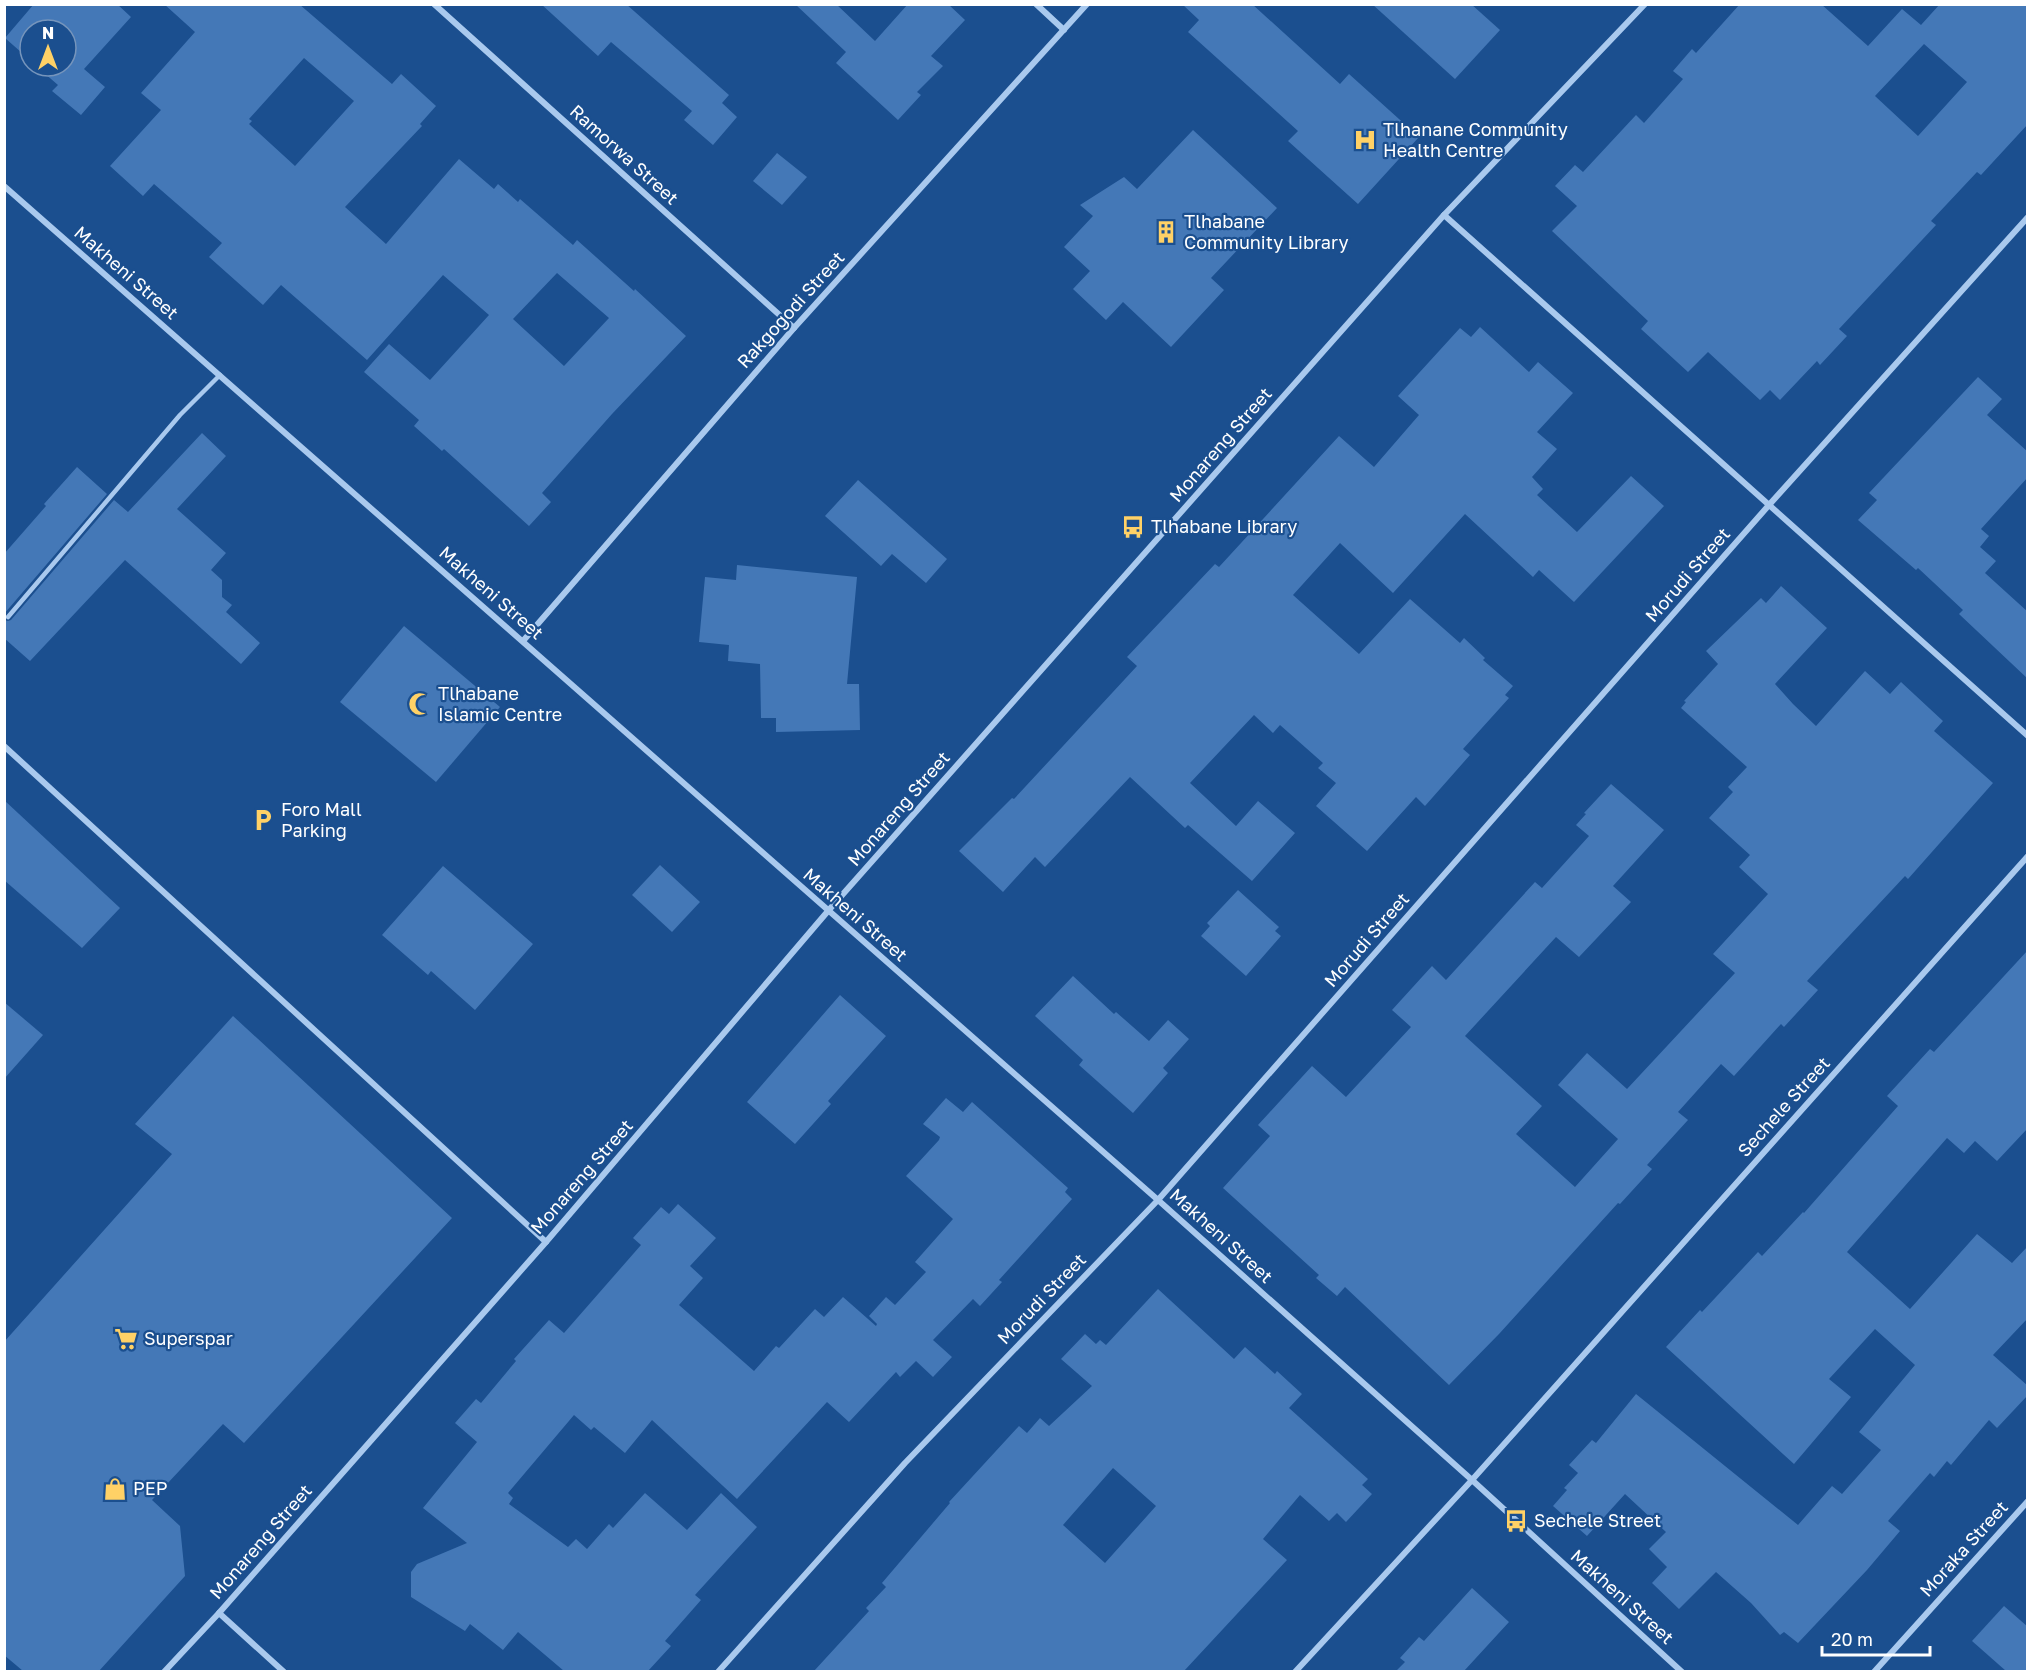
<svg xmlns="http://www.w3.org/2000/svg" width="2032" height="1676" viewBox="0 0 2032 1676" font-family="'Golos Text',sans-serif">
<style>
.building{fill:#4478b7;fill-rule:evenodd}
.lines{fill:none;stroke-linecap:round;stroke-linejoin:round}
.lane{stroke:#a9c9ee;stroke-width:4.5}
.street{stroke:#a9c9ee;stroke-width:6}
.labels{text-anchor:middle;stroke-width:4.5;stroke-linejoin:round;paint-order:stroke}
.poi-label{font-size:18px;fill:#fff;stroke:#1b4f8f;text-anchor:start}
.street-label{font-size:18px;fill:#fff;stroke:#1b4f8f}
</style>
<rect width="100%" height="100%" fill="#1b4f8f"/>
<!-- building -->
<g class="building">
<polygon points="34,4 117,4 131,17 84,69 105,87 81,115 52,91 58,85 36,66 66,66 66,30 30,30 30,60 5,38"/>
<path d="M164 4H299L392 84 401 74 436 106 420 124 422 126 345 207 386 244 459 159 494 189 498 184 518 202 520 199 573 245 577 240 634 291 635 289 686 336 612 414 542 493 551 502 529 526 444 449 442 451 414 426 419 420 364 372 389 344 430 380 489 315 443 275 367 360 281 285 263 305 209 257 222 243 154 184 143 196 110 166 161 110 141 93 195 32ZM304 58 354 101 295 166 249 124 252 121 249 119ZM557 273 609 318 564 366 513 319Z"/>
<polygon points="541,4 626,4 729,95 722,103 737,117 713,145 684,120 692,111 611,42 598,56"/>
<polygon points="795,4 836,4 875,41 908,4 948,4 965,20 931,56 943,66 917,92 921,95 898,120 836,63 846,52"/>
<polygon points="1182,4 1252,4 1340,84 1349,74 1419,137 1358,204 1288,141 1298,131 1188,32 1199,20"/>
<polygon points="1372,4 1471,4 1500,30 1455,79"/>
<path d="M1740 4H1821L1868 46 1902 9 1921 25 1940 4H2028V124L1981 175 1977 172 1931 221 1936 225 1839 329 1847 336 1820 365 1817 361 1780 400 1770 390 1760 400 1708 352 1688 372 1641 329 1648 321 1552 231 1577 206 1555 186 1575 165 1583 172 1636 115 1644 123 1683 79 1673 71 1692 49 1696 53ZM1924 44 1967 82 1918 136 1875 96Z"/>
<polygon points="1193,130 1277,208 1211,278 1224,290 1171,347 1123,302 1106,320 1073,289 1090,271 1064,247 1093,216 1080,205 1124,177 1137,189"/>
<polygon points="777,153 807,177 782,205 753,181"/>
<polygon points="1480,327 1529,372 1538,362 1573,393 1537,432 1557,449 1532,477 1543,489 1537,495 1577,532 1631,476 1664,506 1574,602 1539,570 1533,577 1465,514 1393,593 1340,543 1293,595 1359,654 1410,599 1460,643 1464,638 1485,658 1483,660 1513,686 1505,695 1509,698 1463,749 1470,755 1425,806 1416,797 1367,851 1316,806 1336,783 1318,768 1323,763 1280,725 1273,733 1254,715 1190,783 1236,826 1258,801 1295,833 1252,881 1188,825 1185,828 1130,777 1045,867 1035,857 1003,892 959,851 1012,798 1014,799 1137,666 1127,657 1215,564 1219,567 1339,436 1374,467 1419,415 1398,396 1460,328 1471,337"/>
<polygon points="1978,377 2002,399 1987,415 2028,452 2028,477 1981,529 1989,536 1980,547 1996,561 1985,573 2028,612 2028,679 1959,614 1963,610 1918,568 1916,570 1858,520 1877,500 1869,493"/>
<polygon points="202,433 226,456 177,509 226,553 211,570 222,580 222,597 232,605 226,612 260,643 241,664 125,560 30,661 4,638 4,620 8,621 11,620 114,500 128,512"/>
<polygon points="77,467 107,494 4,614 4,554 46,506 44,504"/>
<polygon points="858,480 947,559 926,583 892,554 881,566 825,516"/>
<polygon points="737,565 857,577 847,684 859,684 860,730 776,732 776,718 761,718 760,664 728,661 729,645 699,642 705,577 736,580"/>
<polygon points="1781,586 1827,628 1775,684 1793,704 1816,726 1865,671 1890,694 1901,682 1943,721 1934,731 1993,783 1908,879 1905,876 1807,981 1818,990 1784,1027 1781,1024 1734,1076 1721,1064 1678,1112 1688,1120 1647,1165 1652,1169 1620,1204 1618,1203 1499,1334 1449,1385 1345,1287 1337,1296 1316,1278 1319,1275 1223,1188 1270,1136 1258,1125 1312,1066 1346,1097 1411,1027 1392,1010 1432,966 1446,980 1535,882 1542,888 1589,836 1576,825 1586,814 1584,813 1611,784 1664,830 1613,886 1631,902 1579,957 1556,937 1465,1036 1542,1106 1516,1134 1575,1187 1618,1139 1558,1085 1587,1053 1627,1089 1735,973 1713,954 1768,894 1739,867 1750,855 1709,818 1733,792 1728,787 1747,767 1681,708 1686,702 1684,701 1718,664 1706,651 1761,598 1766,603"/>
<polygon points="404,626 500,707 436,782 340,702"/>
<polygon points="4,800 120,908 82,948 4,880"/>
<polygon points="660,865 700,902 672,932 632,895"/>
<polygon points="443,866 533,944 475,1010 431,971 428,975 382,935"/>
<polygon points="1238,890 1279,927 1275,931 1281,936 1246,976 1201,936 1210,926 1207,923"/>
<polygon points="2028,950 2028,1128 1997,1161 1975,1141 1964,1153 1947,1138 1847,1252 1910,1309 1977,1234 2012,1263 2028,1246 2028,1318 1993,1355 2028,1386 2028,1395 1997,1428 1989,1420 1951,1465 1947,1461 1934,1477 1930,1473 1888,1521 1900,1531 1867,1570 1798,1643 1784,1632 1780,1635 1751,1603 1716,1572 1679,1609 1652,1583 1667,1567 1649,1549 1666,1532 1625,1494 1587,1536 1553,1506 1567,1490 1564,1488 1578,1473 1569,1465 1592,1440 1596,1443 1636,1394 1798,1525 1832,1486 1842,1494 1881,1450 1859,1432 1915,1365 1875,1329 1829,1379 1851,1397 1794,1464 1666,1347 1700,1310 1702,1312 1758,1252 1762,1256 1803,1212 1804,1213 1898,1106 1887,1096 1930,1049 1934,1052"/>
<polygon points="1073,976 1114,1014 1116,1012 1149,1041 1168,1020 1189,1039 1163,1068 1168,1073 1133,1113 1079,1065 1083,1060 1035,1016"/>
<polygon points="840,995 886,1036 828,1101 831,1104 795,1144 747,1102"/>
<polygon points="4,1002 43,1035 4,1079"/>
<polygon points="233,1016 452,1218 244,1443 223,1424 152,1500 180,1526 185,1576 99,1671 23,1671 4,1655 4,1342 172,1154 135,1124"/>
<polygon points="946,1098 963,1112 972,1102 1068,1188 1065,1192 1072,1199 999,1280 1002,1282 980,1306 973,1299 933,1340 952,1357 933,1377 916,1361 900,1377 896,1372 849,1422 827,1402 737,1499 652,1420 625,1453 594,1427 591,1430 574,1415 508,1493 513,1498 509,1504 568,1547 576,1539 587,1549 609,1524 613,1528 645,1493 687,1530 721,1493 757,1527 695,1595 701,1600 665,1641 671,1646 648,1671 564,1671 518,1632 503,1650 470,1624 465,1631 411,1597 411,1572 417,1564 467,1543 423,1508 477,1442 455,1423 476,1399 481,1403 516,1361 514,1359 549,1320 564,1333 641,1245 633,1238 661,1207 669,1214 678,1204 716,1238 690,1266 703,1278 679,1305 754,1371 776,1346 779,1348 815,1309 824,1317 843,1297 876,1326 877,1324 869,1316 886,1297 895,1305 926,1272 915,1262 953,1219 906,1176 939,1140 940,1137 923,1124"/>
<path d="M1158 1289 1234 1359 1245 1347 1275 1374 1277 1371 1302 1394 1289 1408 1368 1479 1362 1485 1372 1494 1346 1522 1337 1513 1329 1521 1300 1495 1263 1539 1287 1560 1184 1671H814L869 1611 866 1608 886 1587 882 1583 950 1503 949 1502 1019 1426 1027 1433 1040 1418 1049 1426 1092 1386 1061 1359 1085 1334 1096 1344 1100 1340 1106 1345ZM1113 1468 1156 1506 1105 1563 1063 1525Z"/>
<polygon points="1472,1588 1509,1622 1464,1671 1396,1671 1405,1662 1400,1658 1419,1637 1424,1641"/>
<polygon points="2004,1606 2028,1627 2028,1671 2006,1671 1972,1641"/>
</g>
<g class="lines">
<!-- lane -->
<polyline class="lane" points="8,617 180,415 220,375"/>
<!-- street -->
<g class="street">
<polyline points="434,4 794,328"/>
<polyline points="1036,4 1064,30"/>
<polyline points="4,186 1158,1200 1472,1480 1682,1672"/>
<polyline points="1444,215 2028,736"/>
<polyline points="523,641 794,328 1087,4"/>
<polyline points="4,746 546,1242"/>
<polyline points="219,1613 284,1672"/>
<polyline points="164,1672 219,1613 546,1242 828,911 1444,215 1645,4"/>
<polyline points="718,1672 905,1463 1158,1200 1769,505 2028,217"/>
<polyline points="1295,1672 1472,1480 2028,856"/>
<polyline points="1874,1672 2028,1501"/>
</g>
</g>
<!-- icons -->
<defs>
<g id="hospital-bare" transform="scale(1.8)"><path d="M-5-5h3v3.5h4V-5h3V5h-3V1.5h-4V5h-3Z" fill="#ffd166" stroke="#1b4f8f" stroke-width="2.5" paint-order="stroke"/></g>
<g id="building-bare" transform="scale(1.8)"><path d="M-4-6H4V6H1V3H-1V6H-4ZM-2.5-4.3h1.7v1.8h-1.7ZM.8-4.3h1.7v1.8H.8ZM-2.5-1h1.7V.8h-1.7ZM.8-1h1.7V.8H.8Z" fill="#ffd166" stroke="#1b4f8f" stroke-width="2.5" paint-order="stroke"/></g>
<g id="bus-bare" transform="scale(1.8)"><path d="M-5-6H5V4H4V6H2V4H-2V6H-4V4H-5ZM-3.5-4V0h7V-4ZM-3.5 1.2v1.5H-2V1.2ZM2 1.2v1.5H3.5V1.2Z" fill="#ffd166" stroke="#1b4f8f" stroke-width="2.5" paint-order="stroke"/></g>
<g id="mosque-bare" transform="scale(1.8)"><path d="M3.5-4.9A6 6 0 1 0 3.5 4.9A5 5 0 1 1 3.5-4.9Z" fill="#ffd166" stroke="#1b4f8f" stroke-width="2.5" paint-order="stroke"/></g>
<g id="parking-bare" transform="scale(1.8)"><path d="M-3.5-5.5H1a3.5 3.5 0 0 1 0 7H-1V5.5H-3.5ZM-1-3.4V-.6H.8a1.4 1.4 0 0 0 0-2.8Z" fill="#ffd166" stroke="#1b4f8f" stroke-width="2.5" paint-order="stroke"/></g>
<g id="supermarket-bare" transform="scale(1.8)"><path d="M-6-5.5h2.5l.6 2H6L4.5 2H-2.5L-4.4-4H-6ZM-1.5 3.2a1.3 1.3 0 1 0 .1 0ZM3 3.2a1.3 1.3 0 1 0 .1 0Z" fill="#ffd166" stroke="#1b4f8f" stroke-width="2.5" paint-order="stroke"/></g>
<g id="shop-bare" transform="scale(1.8)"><path d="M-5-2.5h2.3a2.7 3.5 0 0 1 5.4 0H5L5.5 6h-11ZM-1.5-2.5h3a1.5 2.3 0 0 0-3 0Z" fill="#ffd166" stroke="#1b4f8f" stroke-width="2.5" paint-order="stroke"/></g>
</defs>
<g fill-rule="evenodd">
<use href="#hospital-bare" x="1365" y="140"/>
<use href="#building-bare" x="1166" y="232"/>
<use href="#bus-bare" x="1133" y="527"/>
<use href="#mosque-bare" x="420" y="704"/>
<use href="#parking-bare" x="263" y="820"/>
<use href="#supermarket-bare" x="126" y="1339"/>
<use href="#shop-bare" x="115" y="1489"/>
<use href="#bus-bare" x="1516" y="1521"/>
</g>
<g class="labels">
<!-- poi labels -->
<g class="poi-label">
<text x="1383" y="136">Tlhanane Community<tspan x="1383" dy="21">Health Centre</tspan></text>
<text x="1184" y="228">Tlhabane<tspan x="1184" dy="21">Community Library</tspan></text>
<text x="1151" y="533">Tlhabane Library</text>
<text x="438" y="700">Tlhabane<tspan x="438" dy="21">Islamic Centre</tspan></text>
<text x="281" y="816">Foro Mall<tspan x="281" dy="21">Parking</tspan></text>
<text x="144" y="1345">Superspar</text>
<text x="133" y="1495">PEP</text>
<text x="1534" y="1527">Sechele Street</text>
</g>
<!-- street labels -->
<g class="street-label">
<text transform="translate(624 155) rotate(42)" y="6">Ramorwa Street</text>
<text transform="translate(126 273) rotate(41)" y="6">Makheni Street</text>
<text transform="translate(791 310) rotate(-48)" y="6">Rakgogodi Street</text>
<text transform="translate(1221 445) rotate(-49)" y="6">Monareng Street</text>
<text transform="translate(1688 575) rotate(-49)" y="6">Morudi Street</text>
<text transform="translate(491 593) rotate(41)" y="6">Makheni Street</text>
<text transform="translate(899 809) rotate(-49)" y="6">Monareng Street</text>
<text transform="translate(855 915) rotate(41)" y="6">Makheni Street</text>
<text transform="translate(1367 940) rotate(-49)" y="6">Morudi Street</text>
<text transform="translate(1784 1107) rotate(-48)" y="6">Sechele Street</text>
<text transform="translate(582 1177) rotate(-49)" y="6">Monareng Street</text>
<text transform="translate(1221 1236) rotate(42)" y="6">Makheni Street</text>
<text transform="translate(1042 1299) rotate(-46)" y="6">Morudi Street</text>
<text transform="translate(261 1542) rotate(-49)" y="6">Monareng Street</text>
<text transform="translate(1964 1549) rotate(-48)" y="6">Moraka Street</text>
<text transform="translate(1622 1597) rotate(42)" y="6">Makheni Street</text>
</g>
</g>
<!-- border -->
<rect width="2032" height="1676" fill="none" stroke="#ffffff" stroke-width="12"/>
<!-- north arrow -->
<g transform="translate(48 48)"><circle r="28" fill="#1b4f8f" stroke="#7695bc" stroke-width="1.5"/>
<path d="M0-4.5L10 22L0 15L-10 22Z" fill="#ffd166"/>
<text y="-9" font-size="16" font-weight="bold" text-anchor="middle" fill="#ffffff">N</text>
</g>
<!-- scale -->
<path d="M1822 1646v9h108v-9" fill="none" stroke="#ffffff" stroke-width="3"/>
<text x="1831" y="1646" font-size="18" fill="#ffffff" stroke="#1b4f8f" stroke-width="4.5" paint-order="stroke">20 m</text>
</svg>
